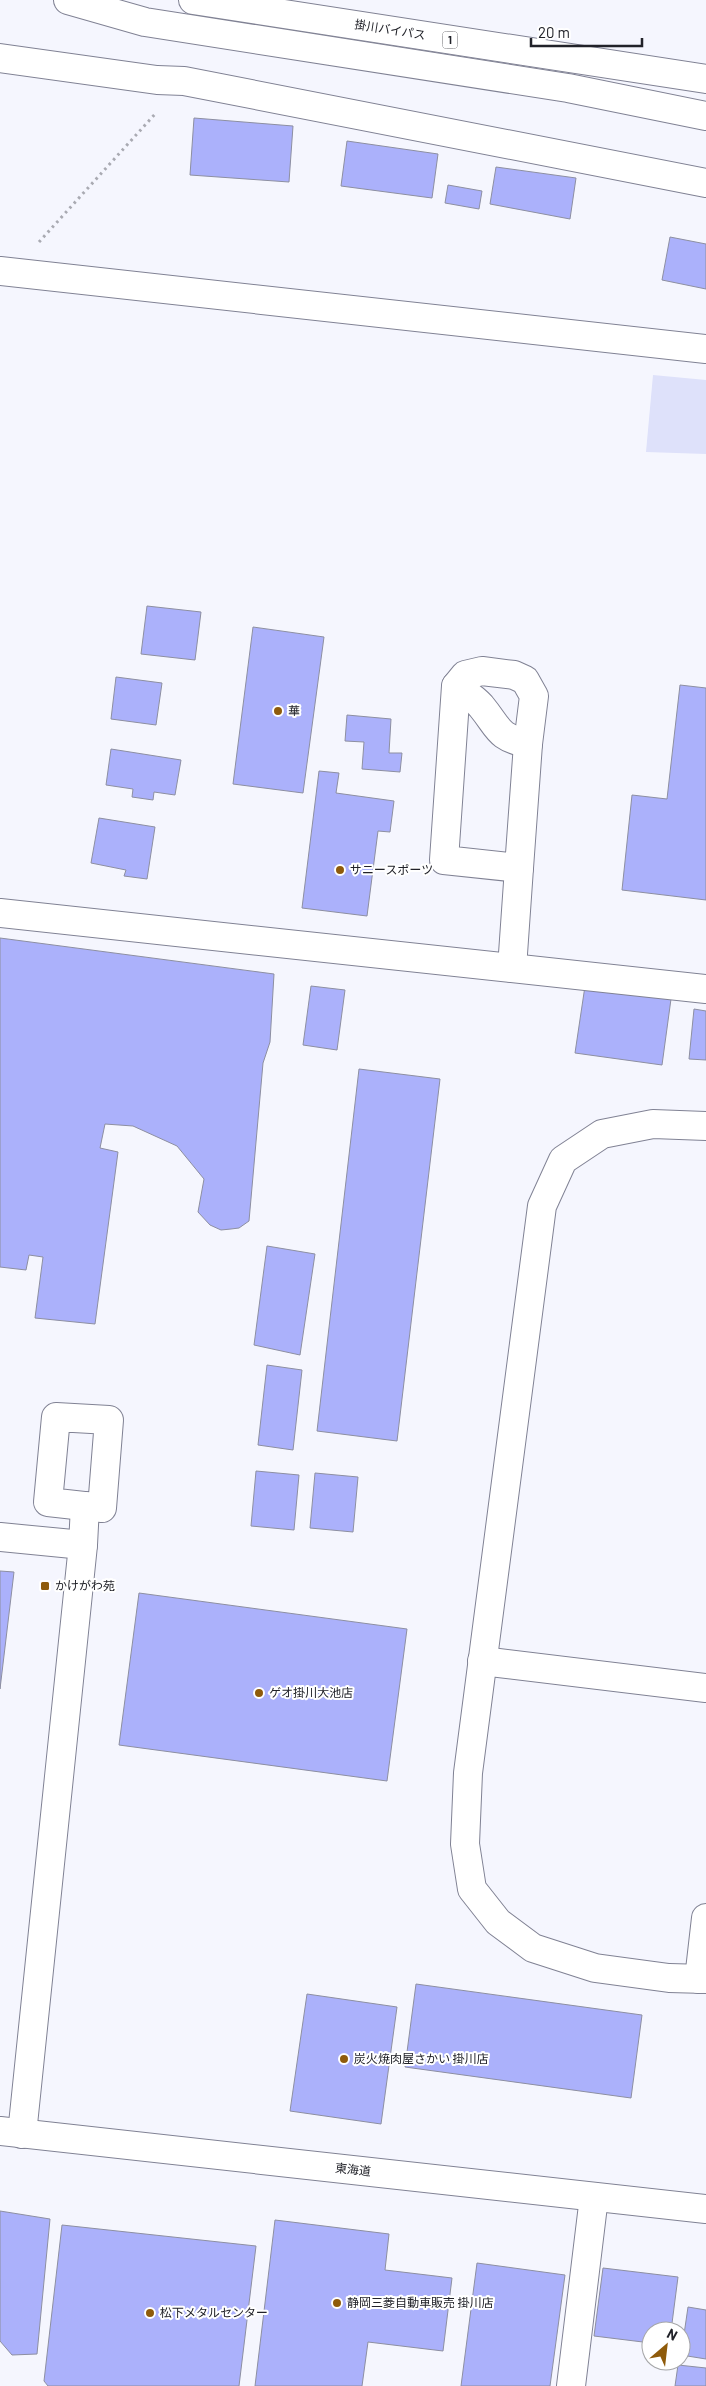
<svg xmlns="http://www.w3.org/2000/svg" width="706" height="2386" viewBox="0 0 706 2386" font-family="Barlow,'Noto Sans JP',sans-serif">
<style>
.green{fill:#dee1fa}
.building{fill:#abb1fb;stroke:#8d8fa1}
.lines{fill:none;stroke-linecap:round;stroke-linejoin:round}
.minor-casing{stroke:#808294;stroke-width:30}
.major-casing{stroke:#808294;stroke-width:30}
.highway-casing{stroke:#808294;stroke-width:30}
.path{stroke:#a9aab2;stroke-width:3;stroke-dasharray:2.5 4;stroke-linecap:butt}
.minor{stroke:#fff;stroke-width:28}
.major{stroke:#fff;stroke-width:28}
.highway{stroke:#fff;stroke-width:28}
.poi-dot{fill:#8f5b0b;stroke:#fff;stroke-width:2}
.labels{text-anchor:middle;stroke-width:4;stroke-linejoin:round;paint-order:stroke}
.shield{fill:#fff;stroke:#646469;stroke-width:1}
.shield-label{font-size:11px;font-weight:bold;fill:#212229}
.street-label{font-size:12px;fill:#212229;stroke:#fff}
.poi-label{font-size:12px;fill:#212229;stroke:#fff;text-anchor:start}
</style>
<rect width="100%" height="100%" fill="#f5f6fe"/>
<!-- green -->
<polygon class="green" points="653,375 706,380 706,454 646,452"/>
<!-- building -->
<g class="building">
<polygon points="194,118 293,126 289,182 190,175"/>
<polygon points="347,141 438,154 432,198 341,186"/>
<polygon points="496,167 576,178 570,219 490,204"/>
<polygon points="448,185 482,191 479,209 445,203"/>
<polygon points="670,237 706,244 706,289 662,280"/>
<polygon points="147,606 201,612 195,660 141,654"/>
<polygon points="253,627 324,637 303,793 233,784"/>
<polygon points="116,677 162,683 156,725 111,719"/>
<polygon points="680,685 706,688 706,900 622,890 632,795 667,799"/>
<polygon points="347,715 391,719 389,753 402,753 400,772 362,769 364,742 345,741"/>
<polygon points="111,749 181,760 175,795 154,792 153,800 132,797 133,789 106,785"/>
<polygon points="319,771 339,773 336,793 394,801 390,832 378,831 367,916 302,908"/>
<polygon points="99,818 155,827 147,879 124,876 126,870 91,863"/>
<polygon points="0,938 274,974 270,1042 263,1063 249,1221 239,1228 231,1229 221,1230 210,1225 198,1212 204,1179 177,1146 133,1126 105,1124 100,1148 118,1152 95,1324 35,1318 43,1257 29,1255 26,1270 0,1267"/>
<polygon points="311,986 345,990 337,1050 303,1045"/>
<polygon points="585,986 671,999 662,1065 575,1053"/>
<polygon points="694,1009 706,1011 706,1060 689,1059"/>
<polygon points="359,1069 440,1079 397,1441 317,1431"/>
<polygon points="267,1246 315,1254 300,1355 254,1345"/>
<polygon points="267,1365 302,1370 293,1450 258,1445"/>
<polygon points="256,1471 299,1475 294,1530 251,1526"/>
<polygon points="315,1473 358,1477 353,1532 310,1528"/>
<polygon points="0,1571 14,1572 0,1689"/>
<polygon points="139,1593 407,1629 387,1781 119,1745"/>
<polygon points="416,1984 642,2015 631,2098 405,2067"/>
<polygon points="307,1994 397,2007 381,2124 290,2111"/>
<polygon points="0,2211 50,2219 37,2354 12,2355 0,2341"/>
<polygon points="275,2220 389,2234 385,2270 452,2278 443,2351 368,2342 362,2386 255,2386"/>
<polygon points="62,2225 256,2246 239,2386 48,2386 44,2381"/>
<polygon points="477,2263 565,2275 550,2386 461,2386"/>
<polygon points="603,2268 678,2277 671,2331 651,2331 651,2343 594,2336"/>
<polygon points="688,2307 706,2310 706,2359 681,2355"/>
<polygon points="678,2365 706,2368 706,2386 675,2386"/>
</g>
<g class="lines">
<!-- minor casing -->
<g class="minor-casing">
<g id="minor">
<polyline points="0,58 157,80 184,81 706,183"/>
<polyline points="0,271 706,349"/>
<polygon points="482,671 514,675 525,680 534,696 528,744 519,868 444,860 456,686 465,675"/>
<path d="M456 686C464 692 474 698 481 706 500 729 496 736 528 744"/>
<polyline points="0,913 706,989"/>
<polyline points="512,968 519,868"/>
<polyline points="706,1126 653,1124 602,1134 563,1160 542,1206 468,1773 465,1844 472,1889 498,1922 533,1948 595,1968 669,1978 706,1979"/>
<polygon points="56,1417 109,1420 102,1508 48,1502"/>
<polyline points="0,1537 83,1545"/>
<polyline points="482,1661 706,1688"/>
<polyline points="699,1979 706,1918"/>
<polyline points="22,2134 83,1545 85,1506"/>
<polyline points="571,2386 594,2197"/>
</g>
</g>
<!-- major casing -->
<g class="major-casing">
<polyline id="major" points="0,2131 706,2209"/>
</g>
<!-- highway casing -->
<g class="highway-casing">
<g id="highway">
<polyline points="68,0 145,22 568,88 706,116"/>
<polyline points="193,0 706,79"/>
</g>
</g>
<!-- path -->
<polyline class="path" points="39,242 156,113"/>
<!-- minor -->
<use href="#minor" class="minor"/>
<!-- major -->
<use href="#major" class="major"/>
<!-- highway -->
<use href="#highway" class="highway"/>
</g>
<!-- markers -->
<g class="poi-dot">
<circle cx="278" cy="711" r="5"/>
<circle cx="340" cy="870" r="5"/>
<rect x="40" y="1581" width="10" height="10" rx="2.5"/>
<circle cx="259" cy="1693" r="5"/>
<circle cx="344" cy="2059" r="5"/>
<circle cx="337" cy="2303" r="5"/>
<circle cx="150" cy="2313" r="5"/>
</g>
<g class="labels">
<!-- shield labels -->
<rect class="shield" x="442.5" y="31.5" width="15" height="17" rx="4"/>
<g class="shield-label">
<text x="450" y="44">1</text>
</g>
<!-- street labels -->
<g class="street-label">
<text transform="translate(390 30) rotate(9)" y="4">掛川バイパス</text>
<text transform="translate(353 2170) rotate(6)" y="4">東海道</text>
</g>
<!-- poi labels -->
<g class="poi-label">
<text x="288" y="715">華</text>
<text x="350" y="874">サニースポーツ</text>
<text x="55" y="1590">かけがわ苑</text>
<text x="269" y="1697">ゲオ掛川大池店</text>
<text x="354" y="2063">炭火焼肉屋さかい 掛川店</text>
<text x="347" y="2307">静岡三菱自動車販売 掛川店</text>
<text x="160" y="2317">松下メタルセンター</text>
</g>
</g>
<!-- north arrow -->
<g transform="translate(666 2346) rotate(28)"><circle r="24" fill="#ffffff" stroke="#a6a7a9"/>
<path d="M0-4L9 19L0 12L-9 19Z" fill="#8f5b0b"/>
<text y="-8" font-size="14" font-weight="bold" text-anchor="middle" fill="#212229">N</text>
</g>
<!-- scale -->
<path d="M531 38v8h111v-8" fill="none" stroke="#212229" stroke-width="2.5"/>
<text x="538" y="38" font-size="15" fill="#212229" stroke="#ffffff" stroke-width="4" paint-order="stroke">20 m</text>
</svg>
